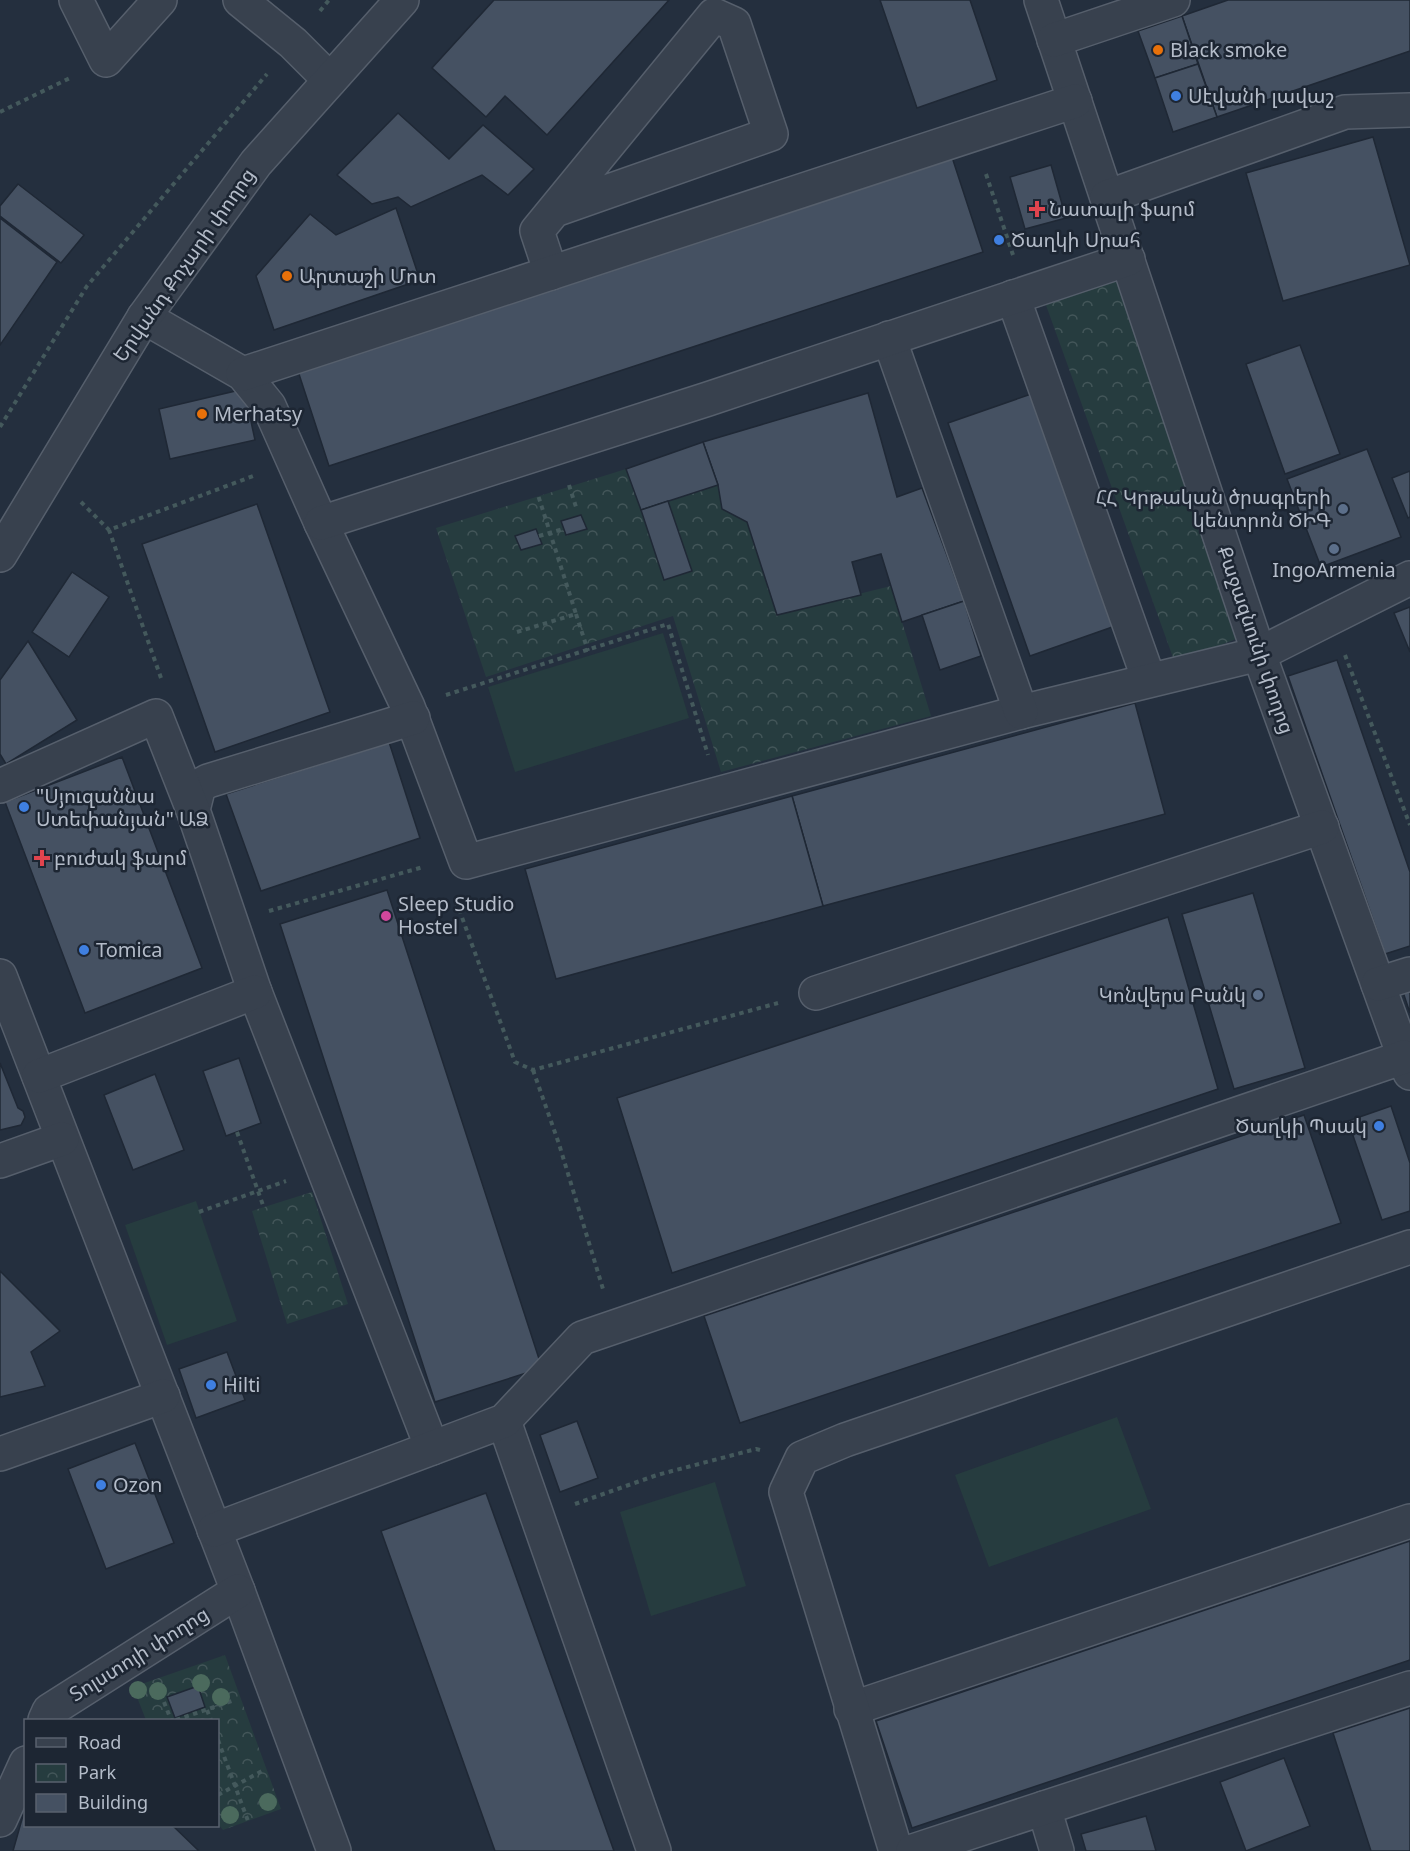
<svg xmlns="http://www.w3.org/2000/svg" width="1410" height="1851" viewBox="0 0 1410 1851" font-family="'Noto Sans','Noto Sans Armenian',sans-serif">
<style>
.park{fill:url(#park-crowns)}
.pitch{fill:#263c3f}
.building{fill:#455162;stroke:#1f2835;stroke-width:1.5}
.lines{fill:none;stroke-linecap:round;stroke-linejoin:round}
.minor-casing{stroke:#565f6c;stroke-width:36}
.path{stroke:#44595c;stroke-width:4;stroke-dasharray:4.5 4.5;stroke-linecap:butt}
.minor{stroke:#38414e;stroke-width:33}
.tree{fill:#4b6a5d}
.food-dot{fill:#e8710a;stroke:#1d2633;stroke-width:2}
.shop-dot{fill:#3f7fe0;stroke:#1d2633;stroke-width:2}
.health-dot{fill:#e0444e;stroke:#1d2633;stroke-width:2}
.service-dot{fill:#5c6f8a;stroke:#1d2633;stroke-width:2}
.hotel-dot{fill:#d1479c;stroke:#1d2633;stroke-width:2}
.labels{text-anchor:middle;stroke-width:5;stroke-linejoin:round;paint-order:stroke}
.poi-label{font-size:20px;fill:#b4bcc9;stroke:#1d2633;text-anchor:start}
.street-label{font-size:20px;fill:#b4bcc9;stroke:#1d2633}
</style>
<defs>
<pattern id="park-crowns" width="20" height="18" patternUnits="userSpaceOnUse" patternTransform="scale(1.5)"><rect width="20" height="18" fill="#263c3f"/><path d="M2 6a3 3 0 1 1 6 0M12 15a3 3 0 1 1 6 0" fill="none" stroke="#435659"/></pattern>
</defs>
<rect width="100%" height="100%" fill="#242f3e"/>
<!-- park -->
<g class="park">
<polygon points="1116,269 1236,639 1175,663 1042,294"/>
<polygon points="626,469 641,510 718,485 722,509 747,522 777,614 891,586 931,716 721,772 673,616 486,677 436,528"/>
<polygon points="312,1192 348,1304 287,1324 252,1211"/>
<polygon points="225,1655 281,1809 223,1830 218,1824 218,1720 146,1720 133,1687"/>
</g>
<!-- pitch -->
<g class="pitch">
<polygon points="663,633 689,718 515,772 488,687"/>
<polygon points="196,1201 237,1321 167,1345 125,1225"/>
<polygon points="1117,1417 1151,1509 989,1567 955,1475"/>
<polygon points="715,1482 746,1586 651,1616 620,1512"/>
</g>
<!-- building -->
<g class="building">
<polygon points="494,0 669,0 547,135 505,96 486,117 432,68"/>
<polygon points="880,0 970,0 997,80 917,108"/>
<polygon points="1228,0 1410,0 1410,51 1217,117 1182,16"/>
<polygon points="1182,16 1198,64 1155,78 1138,31"/>
<polygon points="1198,64 1217,117 1173,132 1155,78"/>
<polygon points="398,113 449,159 483,125 534,169 508,195 482,175 411,207 398,197 372,204 337,175"/>
<polygon points="1373,137 1410,265 1283,301 1246,173"/>
<polygon points="951,154 983,252 329,466 297,368"/>
<polygon points="1051,165 1066,218 1025,229 1010,177"/>
<polygon points="18,184 84,235 61,263 0,216 0,206"/>
<polygon points="396,208 420,280 274,330 256,276 310,214 336,235"/>
<polygon points="0,218 57,262 0,345"/>
<polygon points="1300,345 1340,454 1285,474 1246,364"/>
<polygon points="244,389 255,440 170,459 159,409"/>
<polygon points="1037,392 1118,625 1030,656 948,423"/>
<polygon points="868,393 897,497 922,488 964,601 902,622 881,554 852,562 861,595 777,615 747,522 722,509 718,485 703,442"/>
<polygon points="703,442 718,485 641,510 626,469"/>
<polygon points="1367,449 1401,537 1321,567 1287,479"/>
<polygon points="1410,471 1410,517 1408,518 1392,478"/>
<polygon points="668,501 692,571 664,580 641,510"/>
<polygon points="257,504 330,712 215,752 142,544"/>
<polygon points="581,515 587,529 566,535 561,521"/>
<polygon points="536,529 542,544 521,550 515,536"/>
<polygon points="72,572 109,597 69,657 32,632"/>
<polygon points="964,601 981,656 940,670 922,615"/>
<polygon points="1410,607 1410,652 1394,613"/>
<polygon points="28,641 77,720 6,764 0,754 0,680"/>
<polygon points="1337,660 1410,872 1410,946 1385,954 1288,676"/>
<polygon points="1135,703 1165,814 823,906 792,796"/>
<polygon points="389,742 420,838 261,891 226,794"/>
<polygon points="122,757 202,968 85,1013 5,802"/>
<polygon points="792,796 823,906 556,979 525,869"/>
<polygon points="387,890 542,1368 435,1402 280,924"/>
<polygon points="1253,893 1305,1068 1234,1089 1182,914"/>
<polygon points="1168,917 1218,1089 672,1273 617,1098"/>
<polygon points="1410,990 1410,1013 1403,992"/>
<polygon points="239,1058 261,1123 226,1136 203,1071"/>
<polygon points="0,1063 18,1108 23,1111 25,1117 21,1125 0,1130"/>
<polygon points="155,1074 184,1150 133,1170 104,1095"/>
<polygon points="1391,1106 1410,1163 1410,1211 1382,1220 1348,1121"/>
<polygon points="1304,1115 1341,1223 740,1423 704,1316"/>
<polygon points="0,1271 60,1331 31,1352 45,1386 0,1397"/>
<polygon points="227,1352 245,1400 196,1418 179,1369"/>
<polygon points="577,1421 598,1478 560,1492 540,1435"/>
<polygon points="135,1443 174,1543 106,1569 68,1469"/>
<polygon points="486,1493 614,1851 495,1851 381,1531"/>
<polygon points="1410,1541 1410,1660 912,1828 876,1721"/>
<polygon points="198,1686 205,1707 175,1718 167,1697"/>
<polygon points="1410,1708 1410,1851 1371,1851 1333,1733"/>
<polygon points="1284,1758 1310,1826 1246,1851 1220,1782"/>
<polygon points="26,1805 26,1826 173,1826 199,1851 13,1851"/>
<polygon points="1146,1816 1156,1851 1086,1851 1081,1834"/>
</g>
<g class="lines">
<!-- minor casing -->
<g class="minor-casing">
<g id="minor">
<polyline points="76,0 106,60 160,0"/>
<polyline points="240,0 293,43 330,80"/>
<polyline points="1041,0 1259,654 1410,1073"/>
<polyline points="1054,40 1173,0"/>
<polyline points="1107,197 1345,112 1410,110"/>
<polyline points="551,273 537,231 714,15 734,24 771,134 555,210"/>
<polyline points="1013,297 1149,680"/>
<polyline points="144,317 243,374 269,406 321,523 408,707 466,862 1021,712 1259,654 1410,578"/>
<polyline points="889,338 1021,712"/>
<polyline points="243,374 1075,101"/>
<polyline points="321,523 708,399 1128,259"/>
<polyline points="0,555 144,317 256,163 402,0"/>
<polyline points="413,718 208,781 199,786 193,810 255,992 432,1448"/>
<polyline points="0,786 156,716 193,810"/>
<polyline points="0,976 238,1591 334,1851"/>
<polyline points="1378,984 1410,974"/>
<polyline points="816,993 1322,827"/>
<polyline points="39,1076 255,992"/>
<polyline points="0,1161 62,1139"/>
<polyline points="504,1421 654,1851"/>
<polyline points="0,1454 163,1396"/>
<polyline points="214,1530 504,1421 582,1338 1404,1057"/>
<polyline points="851,1709 1410,1521"/>
<polyline points="45,1720 49,1711 238,1591"/>
<polyline points="1044,1808 1057,1851"/>
<polyline points="0,1820 26,1763"/>
<polyline points="896,1851 786,1492 802,1458 845,1440 1410,1247"/>
<polyline points="913,1851 1410,1688"/>
</g>
</g>
<!-- path -->
<g class="path">
<polyline points="320,11 329,0"/>
<polyline points="0,112 70,78"/>
<polyline points="986,174 1013,255"/>
<polyline points="0,427 87,286 267,74"/>
<polyline points="569,485 576,507"/>
<polyline points="81,502 109,530"/>
<polyline points="539,536 563,529"/>
<polyline points="576,614 588,651"/>
<polyline points="517,632 576,614 538,495"/>
<polyline points="1345,655 1410,825"/>
<polyline points="161,678 109,530 256,475"/>
<polyline points="446,695 668,624 708,755"/>
<polyline points="456,901 515,1062 533,1070 778,1003"/>
<polyline points="269,911 423,867"/>
<polyline points="533,1070 559,1144 603,1289"/>
<polyline points="237,1132 264,1208"/>
<polyline points="199,1212 286,1181"/>
<polyline points="575,1504 657,1475 756,1449 760,1450"/>
<polyline points="164,1702 171,1720"/>
<polyline points="207,1710 211,1720"/>
<polyline points="176,1720 235,1700"/>
<polyline points="218,1740 248,1821"/>
<polyline points="218,1795 262,1771"/>
</g>
<!-- minor -->
<use href="#minor" class="minor"/>
</g>
<!-- trees -->
<g class="tree">
<circle cx="201" cy="1683" r="9"/>
<circle cx="138" cy="1690" r="9"/>
<circle cx="158" cy="1691" r="9"/>
<circle cx="221" cy="1697" r="9"/>
<circle cx="268" cy="1802" r="9"/>
<circle cx="230" cy="1815" r="9"/>
</g>
<!-- markers -->
<g class="food-dot">
<circle cx="1158" cy="50" r="6"/>
<circle cx="287" cy="276" r="6"/>
<circle cx="202" cy="414" r="6"/>
</g>
<g class="shop-dot">
<circle cx="1176" cy="96" r="6"/>
<circle cx="999" cy="240" r="6"/>
<circle cx="24" cy="807" r="6"/>
<circle cx="84" cy="950" r="6"/>
<circle cx="1379" cy="1126" r="6"/>
<circle cx="211" cy="1385" r="6"/>
<circle cx="101" cy="1485" r="6"/>
</g>
<g class="health-dot">
<path d="M1034 200h6v6h6v6h-6v6h-6v-6h-6v-6h6z"/>
<path d="M39 849h6v6h6v6h-6v6h-6v-6h-6v-6h6z"/>
</g>
<g class="service-dot">
<circle cx="1343" cy="509" r="6"/>
<circle cx="1334" cy="549" r="6"/>
<circle cx="1258" cy="995" r="6"/>
</g>
<circle class="hotel-dot" cx="386" cy="916" r="6"/>
<g class="labels">
<!-- poi labels -->
<g class="poi-label">
<text x="1170" y="57">Black smoke</text>
<text x="1188" y="103">Սէվանի լավաշ</text>
<text x="1049" y="216">Նատալի ֆարմ</text>
<text x="1011" y="247">Ծաղկի Սրահ</text>
<text x="299" y="283">Արտաշի Մոտ</text>
<text x="214" y="421">Merhatsy</text>
<text x="1331" y="504" text-anchor="end">ՀՀ Կրթական ծրագրերի<tspan x="1331" dy="23">կենտրոն ԾԻԳ</tspan></text>
<text x="1334" y="577" text-anchor="middle">IngoArmenia</text>
<text x="36" y="803">"Սյուզաննա<tspan x="36" dy="23">Ստեփանյան" ԱՁ</tspan></text>
<text x="54" y="865">բուժակ ֆարմ</text>
<text x="398" y="911">Sleep Studio<tspan x="398" dy="23">Hostel</tspan></text>
<text x="96" y="957">Tomica</text>
<text x="1246" y="1002" text-anchor="end">Կոնվերս Բանկ</text>
<text x="1367" y="1133" text-anchor="end">Ծաղկի Պսակ</text>
<text x="223" y="1392">Hilti</text>
<text x="113" y="1492">Ozon</text>
</g>
<!-- street labels -->
<g class="street-label">
<text transform="translate(184 265) rotate(-55)" y="7">Երվանդ Քոչարի փողոց</text>
<text transform="translate(1256 640) rotate(71)" y="7">Քաջազնունի փողոց</text>
<text transform="translate(139 1654) rotate(-32)" y="7">Տոլստոյի փողոց</text>
</g>
</g>
<!-- legend -->
<rect x="24" y="1719" width="195" height="108" fill="#1d2633" stroke="#59626f" stroke-width="1.5"/>
<rect x="36" y="1738" width="30" height="9" fill="#38414e" stroke="#59626f" stroke-width="1.5"/>
<text x="78" y="1749" font-size="18" fill="#b4bcc9">Road</text>
<rect x="36" y="1764" width="30" height="18" fill="url(#park-crowns)" stroke="#59626f" stroke-width="1.5"/>
<text x="78" y="1779" font-size="18" fill="#b4bcc9">Park</text>
<rect x="36" y="1794" width="30" height="18" fill="#455162" stroke="#59626f" stroke-width="1.5"/>
<text x="78" y="1809" font-size="18" fill="#b4bcc9">Building</text>
</svg>
